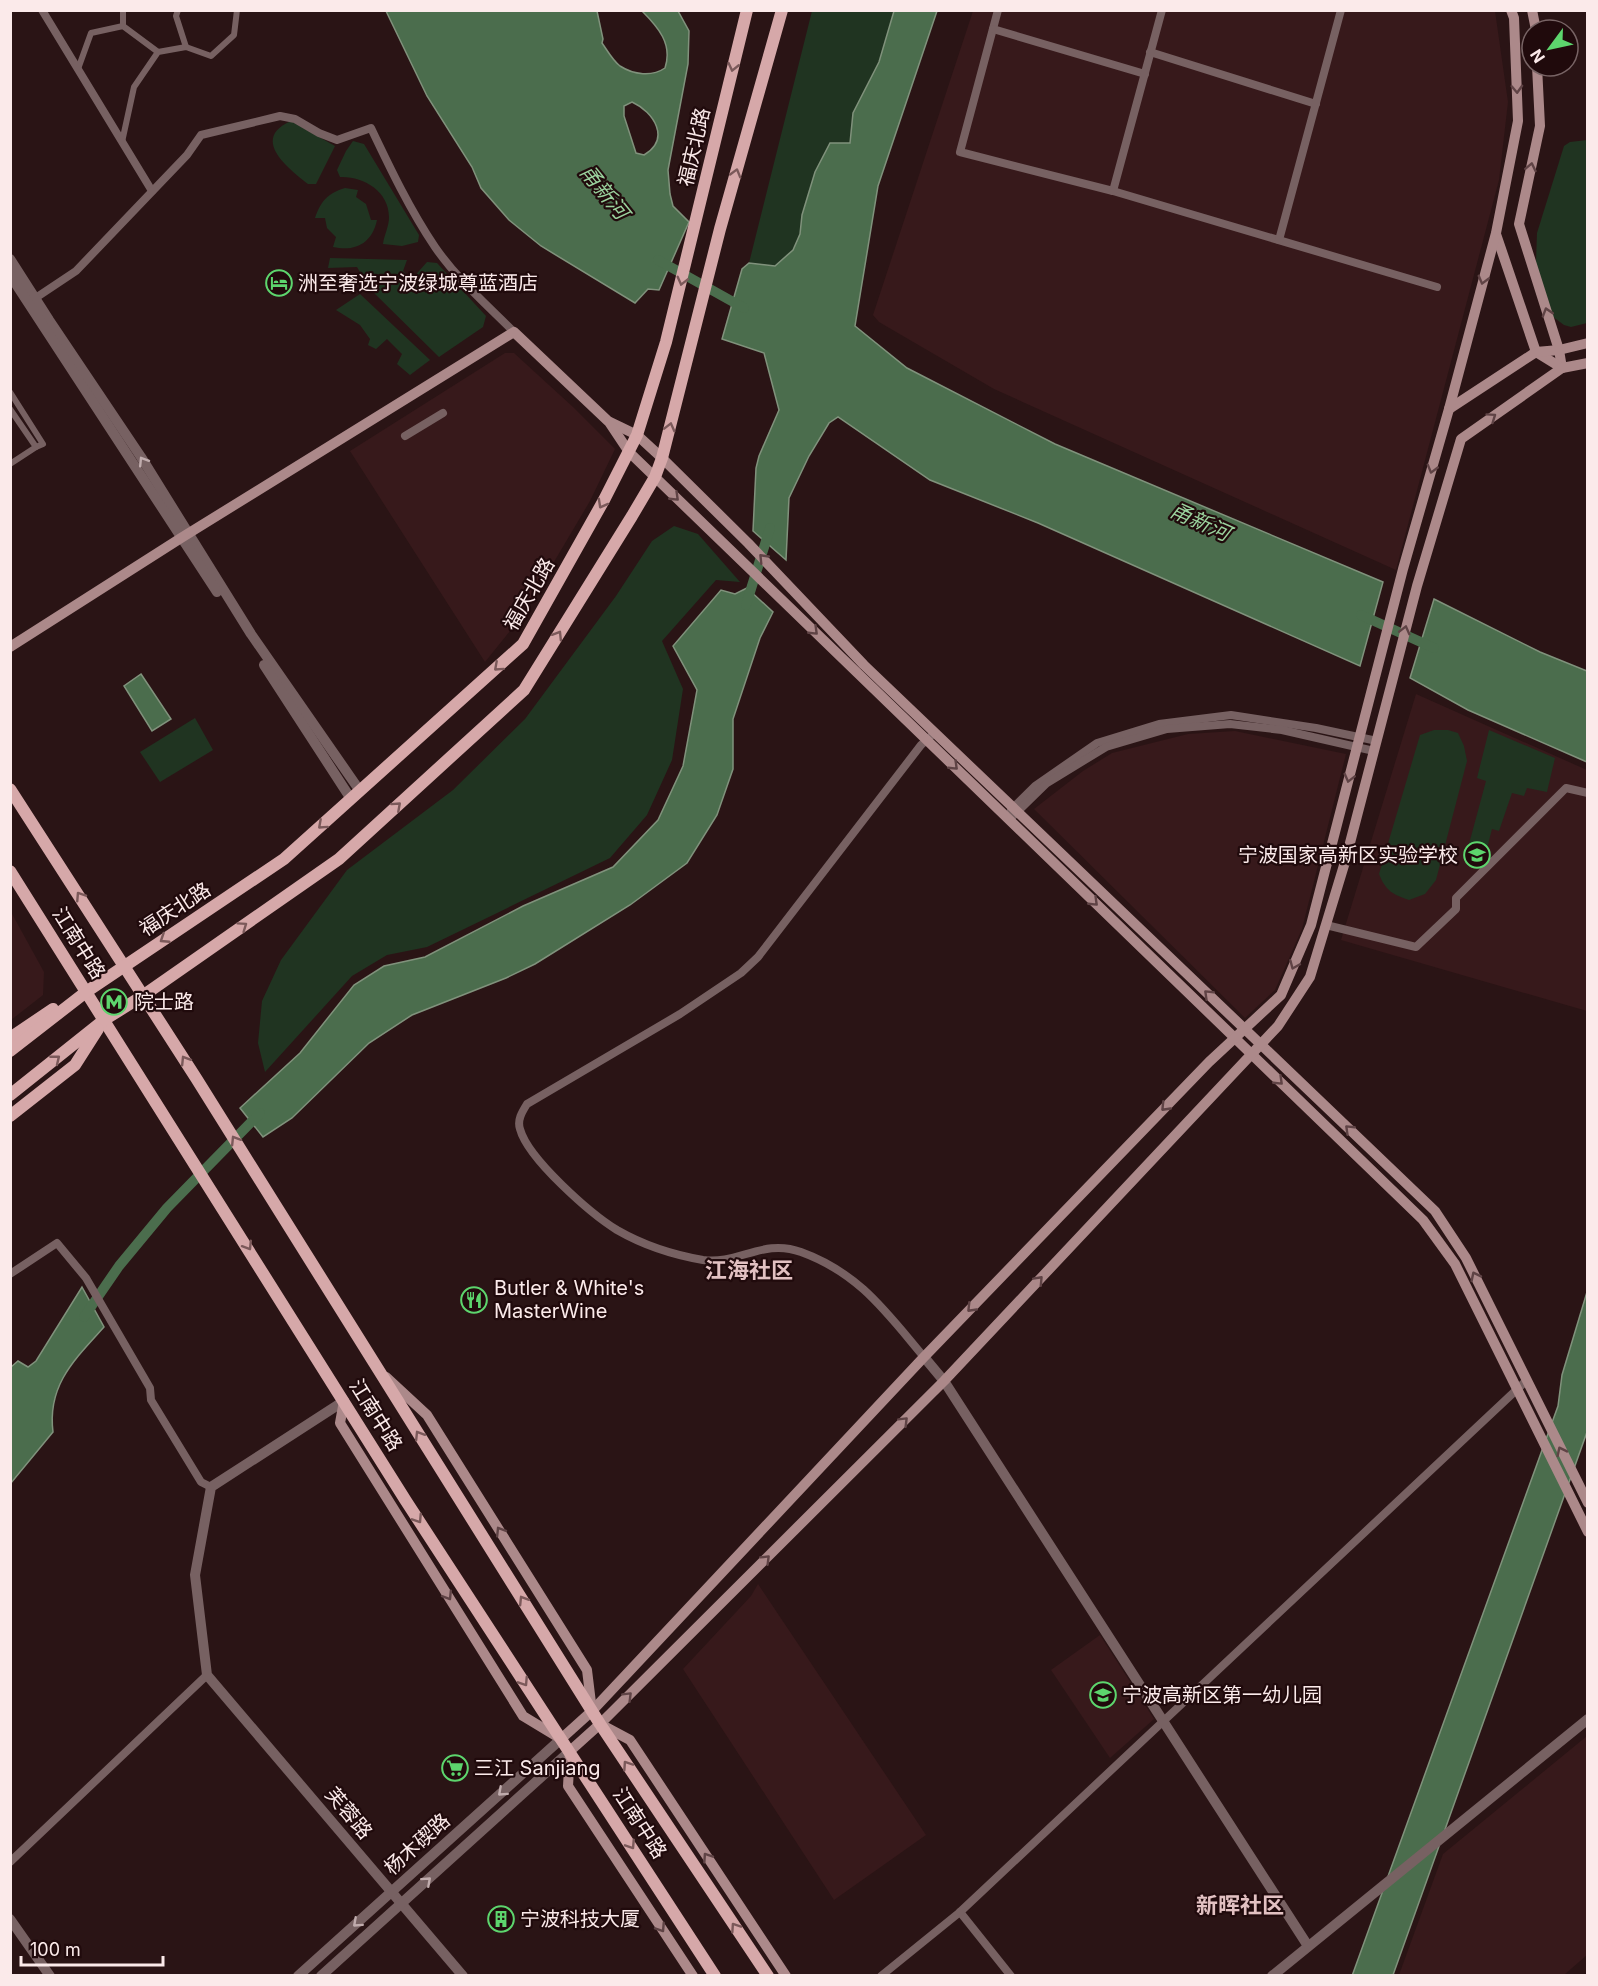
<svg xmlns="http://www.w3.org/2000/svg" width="1598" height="1986" viewBox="0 0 1598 1986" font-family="Inter,'Noto Sans SC',sans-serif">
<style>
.built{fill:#37191b}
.green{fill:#203421}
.water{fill:#4b6d4d;stroke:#80927c;stroke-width:1.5;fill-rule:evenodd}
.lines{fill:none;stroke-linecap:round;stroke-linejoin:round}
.canal{stroke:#4b6d4d;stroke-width:10}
.pedestrian{stroke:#776162;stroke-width:6}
.minor{stroke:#776162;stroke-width:8}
.tertiary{stroke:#776162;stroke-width:10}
.secondary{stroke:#ac898a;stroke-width:10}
.primary{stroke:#d6a8a9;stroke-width:12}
.oneway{stroke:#7b595a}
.oneway2{stroke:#5f4345}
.oneway3{stroke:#c0acad}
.labels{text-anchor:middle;stroke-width:4.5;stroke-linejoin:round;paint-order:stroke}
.street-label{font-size:20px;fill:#fbeaea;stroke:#200a0c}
.poi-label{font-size:20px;fill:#fbeaea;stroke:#200a0c;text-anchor:start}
.water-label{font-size:21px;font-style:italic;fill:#9ad29d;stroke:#200a0c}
.quarter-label{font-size:22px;font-weight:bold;fill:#e2c1c2;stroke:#200a0c}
</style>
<rect width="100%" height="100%" fill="#2a1415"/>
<!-- built -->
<g class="built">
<polygon points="973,11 1495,11 1508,102 1499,180 1396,570 994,389 879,322 873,315"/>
<polygon points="505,353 514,353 573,407 615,449 590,501 522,616 485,662 350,451"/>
<polygon points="1416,694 1587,770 1587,1011 1341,940"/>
<polygon points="1235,731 1346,754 1302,929 1275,990 1245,1018 1034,809 1083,771 1112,753 1188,734"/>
<polygon points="11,912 44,972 43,995 11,1020"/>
<polygon points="758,1584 926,1835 834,1900 683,1669 751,1596"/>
<polygon points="1100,1635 1154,1719 1110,1758 1051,1670"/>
<polygon points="1587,1736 1587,1955 1564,1975 1399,1975 1443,1854"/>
</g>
<!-- green -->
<g class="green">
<polygon points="812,11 894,11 879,62 853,113 850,143 830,144 815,172 802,215 800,234 793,250 775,266 763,266 749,263"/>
<path d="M291 121 335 146 316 184H308C288 168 250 139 291 121Z"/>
<polygon points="1587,140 1587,323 1571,327 1564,325 1541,308 1535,290 1537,233 1564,146 1570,142"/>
<path d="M353 141 364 144 419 235 418 242 402 246 383 244C384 235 389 227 389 217 389 191 363 176 340 177L337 170 346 151Z"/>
<path d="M345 188 358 190 356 197 366 204 371 220H377C372 243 356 252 333 247L336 237 327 228 325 218H315C321 201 328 193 345 188Z"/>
<polygon points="330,258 407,260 403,271 412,279 427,262 437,263 486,316 483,327 439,357 369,288 357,267 328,268"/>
<polygon points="360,294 430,360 410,375 397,364 402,354 387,339 376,349 368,345 370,339 360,325 336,310"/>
<polygon points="674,526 698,534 740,582 716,580 662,641 683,689 672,760 647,815 610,858 427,947 387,955 352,976 265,1072 258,1043 262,1001 281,960 347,870 453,790 525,719 616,596 652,541"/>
<polygon points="195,718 213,750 160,782 140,752"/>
<path d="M1434 730H1448L1458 733 1464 746 1467 761 1436 880 1425 894 1409 900C1393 895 1385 890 1379 874L1420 735Z"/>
<polygon points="1489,730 1555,758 1547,792 1527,788 1524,796 1512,793 1499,831 1492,829 1484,860 1466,855 1486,781 1477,778"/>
</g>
<!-- water -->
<g class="water">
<path d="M386 11H597L603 39 602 43C607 50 613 61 620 66 634 75 652 77 665 68 673 44 658 27 642 11H678L689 31 688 64 668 170 670 194 673 206 689 222 659 290 648 289 635 303 541 246 509 220 481 188 472 167 427 96ZM632 102C654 112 671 139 644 155L636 153 624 116V106Z"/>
<polygon points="894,11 937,11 878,186 855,326 907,368 1055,444 1383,582 1360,666 1038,523 930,480 838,417 829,423 809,456 789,498 786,560 753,531 756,468 759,456 779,410 764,353 722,339 742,269 749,263 775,266 793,250 800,234 802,215 815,172 830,143 850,143 853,113 879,62"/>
<polygon points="747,588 773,612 760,638 733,719 733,769 717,815 687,863 630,905 535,964 506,978 412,1015 369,1043 292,1118 263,1137 240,1108 300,1053 354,985 384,966 425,957 523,906 613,867 658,820 683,766 697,690 673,646 721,590 735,594"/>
<polygon points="1434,599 1540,652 1587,671 1587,762 1468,710 1410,678"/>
<polygon points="141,674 171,719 152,731 124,686"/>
<path d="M82 1287 104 1327C75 1359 47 1385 53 1432L11 1483V1367L18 1361 28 1367 36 1361Z"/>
<polygon points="1587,1292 1587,1432 1393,1975 1352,1976 1558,1406 1562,1375"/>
</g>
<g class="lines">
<!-- canal -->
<g class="canal">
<polyline points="658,260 744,308"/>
<polyline points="746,605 770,528"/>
<polyline points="1361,615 1434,648"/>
<polyline points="84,1317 119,1266 167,1208 260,1113"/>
</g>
<!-- pedestrian -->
<g class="pedestrian">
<polyline points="178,10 176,16 186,47"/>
<polyline points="123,26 123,10"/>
<polyline points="78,69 91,33 123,26 158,52"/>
<polyline points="122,142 134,87 158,52 186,47 211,56 234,35 237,10"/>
<polyline points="10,392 43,444 36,447"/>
<polyline points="10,409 36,447 10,464"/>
</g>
<!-- minor -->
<g class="minor">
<polyline points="42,10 152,191"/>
<polyline points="998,10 960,152 1113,191 1437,287"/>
<polyline points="993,29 1145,74"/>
<polyline points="1150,52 1316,104"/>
<polyline points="1113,191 1162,10"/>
<polyline points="1279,240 1341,10"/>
<path d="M31 301 76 271 187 155 201 135 280 116 295 119 319 133 337 140 371 128C390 168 410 210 435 247 457 279 487 305 514 332"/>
<polyline points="405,436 443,413"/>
<polyline points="1011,810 1035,786 1097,743 1159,724 1231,715 1316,728 1377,741"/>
<polyline points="1009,820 1047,783 1106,747 1167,729 1230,724 1282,730 1374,751"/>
<polyline points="1326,925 1416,947 1456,909 1456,898 1566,788 1588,793"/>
<polyline points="10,1274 57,1243 86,1278 150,1388 151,1400 201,1482 211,1487"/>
<path d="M924 1357C886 1312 859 1273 801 1252 763 1238 738 1265 703 1260 674 1255 643 1245 617 1230 591 1214 528 1159 520 1129 517 1120 522 1112 527 1104L680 1014 741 973 758 957 921 745 930 737"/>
<polyline points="10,1862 207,1675"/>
<polyline points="960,1912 1011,1976"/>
<polyline points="881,1976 960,1912 1527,1380"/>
</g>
<!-- tertiary -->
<g class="tertiary">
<polyline points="10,259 49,320 141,457 251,634 360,791"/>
<polyline points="10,275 217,592"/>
<polyline points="264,665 351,799"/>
<polyline points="924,1357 944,1381 1308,1946"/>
<polyline points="344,1401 211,1487 195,1575 207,1675 463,1976"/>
<polyline points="10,1919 50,1976"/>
<polyline points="298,1976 561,1739"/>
<polyline points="321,1976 570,1751"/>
<polyline points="1272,1976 1588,1719"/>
</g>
<!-- secondary -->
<g class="secondary">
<polyline points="1532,10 1536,30"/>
<polyline points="1537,66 1540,126 1519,224 1559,350 1562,368"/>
<polyline points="1496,234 1536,352 1562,368"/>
<polyline points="1449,409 1536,352 1559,350 1588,343"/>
<polyline points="610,422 637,435 662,458 748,543 864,665 1435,1211 1466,1258 1588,1503"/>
<polyline points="10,647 181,538 514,332 609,422 629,452 1423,1220 1455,1264 1588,1532"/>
<polyline points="386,1377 427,1415 587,1670 592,1711"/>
<polyline points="344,1401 340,1423 523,1716 561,1739 592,1711 924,1357 1209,1062 1281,995 1311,925 1403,569 1449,409 1496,233 1518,121 1514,18 1511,10"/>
<polyline points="600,1724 630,1740 786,1976"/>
<polyline points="693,1976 568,1786 570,1751 600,1724 944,1381 1278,1026 1310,977 1345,862 1417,586 1461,439 1562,368 1588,363"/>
</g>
<!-- primary -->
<g class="primary">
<polyline points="10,789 196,1078 600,1724 768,1976"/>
<polyline points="10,871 406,1501 715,1976"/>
<polyline points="10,1038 53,1009"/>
<polyline points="10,1051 86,992 284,859 523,644 604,500 637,435 666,342 747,10"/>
<polyline points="10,1095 104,1020 144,995 339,859 524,690 632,516 655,477 662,458 720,229 782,10"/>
<polyline points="10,1116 75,1065 98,1029"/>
</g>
</g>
<!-- one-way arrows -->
<defs><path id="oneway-chevron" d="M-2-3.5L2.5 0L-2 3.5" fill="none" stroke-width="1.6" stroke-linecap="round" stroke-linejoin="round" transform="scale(1.5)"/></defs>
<g class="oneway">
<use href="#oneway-chevron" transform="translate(733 67) rotate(103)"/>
<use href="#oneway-chevron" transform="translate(736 173) rotate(-74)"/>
<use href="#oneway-chevron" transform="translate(682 281) rotate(104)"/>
<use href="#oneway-chevron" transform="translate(670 427) rotate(-76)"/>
<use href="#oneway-chevron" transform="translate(602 504) rotate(119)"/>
<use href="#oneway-chevron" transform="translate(558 635) rotate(-58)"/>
<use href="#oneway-chevron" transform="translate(498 667) rotate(138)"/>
<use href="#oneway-chevron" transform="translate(397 806) rotate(-42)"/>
<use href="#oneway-chevron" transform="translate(322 825) rotate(138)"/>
<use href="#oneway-chevron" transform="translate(80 896) rotate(-123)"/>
<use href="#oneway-chevron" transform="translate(243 926) rotate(-35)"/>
<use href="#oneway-chevron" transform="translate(164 939) rotate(147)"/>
<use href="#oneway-chevron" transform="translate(56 1059) rotate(-39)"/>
<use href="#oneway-chevron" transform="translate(185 1060) rotate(-122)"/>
<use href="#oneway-chevron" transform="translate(235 1140) rotate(-122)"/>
<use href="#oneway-chevron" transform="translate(248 1246) rotate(58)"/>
<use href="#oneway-chevron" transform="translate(419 1435) rotate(-122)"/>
<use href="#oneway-chevron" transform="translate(418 1519) rotate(57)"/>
<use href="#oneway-chevron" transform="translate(523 1600) rotate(-122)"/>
<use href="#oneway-chevron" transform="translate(524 1682) rotate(57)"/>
<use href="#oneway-chevron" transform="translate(627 1765) rotate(-124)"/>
<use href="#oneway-chevron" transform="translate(631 1845) rotate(57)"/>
<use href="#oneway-chevron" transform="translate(735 1927) rotate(-124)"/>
</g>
<g class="oneway2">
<use href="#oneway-chevron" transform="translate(1517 89) rotate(88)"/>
<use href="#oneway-chevron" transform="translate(1531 167) rotate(-78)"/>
<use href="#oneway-chevron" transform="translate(1483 280) rotate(105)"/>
<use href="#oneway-chevron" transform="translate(1547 312) rotate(-107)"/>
<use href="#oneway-chevron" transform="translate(1492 417) rotate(-35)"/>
<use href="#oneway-chevron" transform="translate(1432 469) rotate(106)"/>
<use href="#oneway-chevron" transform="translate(675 497) rotate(44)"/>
<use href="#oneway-chevron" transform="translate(763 558) rotate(-134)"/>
<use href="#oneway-chevron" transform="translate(1405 630) rotate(-76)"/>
<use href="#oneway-chevron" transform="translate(814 631) rotate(44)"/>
<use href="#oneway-chevron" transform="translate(954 766) rotate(44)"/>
<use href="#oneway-chevron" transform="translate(1349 778) rotate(104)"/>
<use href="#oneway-chevron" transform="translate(1094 902) rotate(44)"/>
<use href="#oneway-chevron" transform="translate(1294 965) rotate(113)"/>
<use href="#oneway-chevron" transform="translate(1208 994) rotate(-136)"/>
<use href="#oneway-chevron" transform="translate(1279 1081) rotate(44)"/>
<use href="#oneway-chevron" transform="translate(1165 1107) rotate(134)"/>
<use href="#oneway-chevron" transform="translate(1349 1129) rotate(-136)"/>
<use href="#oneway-chevron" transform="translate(1475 1276) rotate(-116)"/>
<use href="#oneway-chevron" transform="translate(1039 1280) rotate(-47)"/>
<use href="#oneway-chevron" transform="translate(971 1308) rotate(134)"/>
<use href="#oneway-chevron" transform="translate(904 1421) rotate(-45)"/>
<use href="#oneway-chevron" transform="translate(1561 1451) rotate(-116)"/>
<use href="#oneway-chevron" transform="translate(500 1531) rotate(-122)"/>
<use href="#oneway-chevron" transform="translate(766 1559) rotate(-45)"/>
<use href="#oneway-chevron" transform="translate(448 1596) rotate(58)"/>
<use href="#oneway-chevron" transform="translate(628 1696) rotate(-45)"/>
<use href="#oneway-chevron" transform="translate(707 1857) rotate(-124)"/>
<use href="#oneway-chevron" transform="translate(661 1928) rotate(57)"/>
</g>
<g class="oneway3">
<use href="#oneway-chevron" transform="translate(143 461) rotate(-122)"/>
<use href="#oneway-chevron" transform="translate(502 1792) rotate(138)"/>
<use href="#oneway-chevron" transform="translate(427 1881) rotate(-42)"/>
<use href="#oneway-chevron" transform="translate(357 1923) rotate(138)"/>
</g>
<!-- icons -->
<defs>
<g id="hotel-ring" transform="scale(1.35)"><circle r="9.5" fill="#200a0c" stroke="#5dd56d" stroke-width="1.5"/><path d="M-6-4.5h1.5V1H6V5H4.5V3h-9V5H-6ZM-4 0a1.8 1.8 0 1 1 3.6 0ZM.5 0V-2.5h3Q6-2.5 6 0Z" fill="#5dd56d"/></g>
<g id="school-ring" transform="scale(1.35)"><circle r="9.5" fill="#200a0c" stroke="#5dd56d" stroke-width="1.5"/><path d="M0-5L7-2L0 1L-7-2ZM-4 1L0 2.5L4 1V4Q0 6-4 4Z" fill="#5dd56d"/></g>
<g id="metro-ring" transform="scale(1.35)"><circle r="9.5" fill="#200a0c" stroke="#5dd56d" stroke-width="1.5"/><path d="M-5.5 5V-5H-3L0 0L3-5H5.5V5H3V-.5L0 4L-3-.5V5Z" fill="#5dd56d"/></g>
<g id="restaurant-ring" transform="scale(1.35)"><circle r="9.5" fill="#200a0c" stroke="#5dd56d" stroke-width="1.5"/><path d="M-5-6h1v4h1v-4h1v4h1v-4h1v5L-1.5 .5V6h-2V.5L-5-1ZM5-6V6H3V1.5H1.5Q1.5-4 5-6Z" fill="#5dd56d"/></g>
<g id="supermarket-ring" transform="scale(1.35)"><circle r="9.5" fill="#200a0c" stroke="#5dd56d" stroke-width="1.5"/><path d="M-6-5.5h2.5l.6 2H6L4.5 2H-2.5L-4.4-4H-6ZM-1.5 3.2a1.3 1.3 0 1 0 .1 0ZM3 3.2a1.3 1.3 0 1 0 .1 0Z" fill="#5dd56d"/></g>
<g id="building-ring" transform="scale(1.35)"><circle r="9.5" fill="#200a0c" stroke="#5dd56d" stroke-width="1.5"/><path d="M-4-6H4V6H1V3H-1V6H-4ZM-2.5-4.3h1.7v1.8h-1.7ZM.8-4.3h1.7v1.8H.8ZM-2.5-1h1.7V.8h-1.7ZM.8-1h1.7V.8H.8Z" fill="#5dd56d"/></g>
</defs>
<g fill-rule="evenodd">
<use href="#hotel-ring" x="279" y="283"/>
<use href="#school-ring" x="1477" y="855"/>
<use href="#metro-ring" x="114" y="1002"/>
<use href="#restaurant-ring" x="474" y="1300"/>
<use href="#school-ring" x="1103" y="1695"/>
<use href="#supermarket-ring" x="455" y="1768"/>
<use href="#building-ring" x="501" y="1919"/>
</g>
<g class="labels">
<!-- street labels -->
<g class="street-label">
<text transform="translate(694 147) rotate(-77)" y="7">福庆北路</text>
<text transform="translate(529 594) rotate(-60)" y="7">福庆北路</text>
<text transform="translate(175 909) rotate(-33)" y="7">福庆北路</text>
<text transform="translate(79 943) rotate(58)" y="7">江南中路</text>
<text transform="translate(376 1415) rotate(58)" y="7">江南中路</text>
<text transform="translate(349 1813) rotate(50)" y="7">芙蓉路</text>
<text transform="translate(640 1823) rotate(57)" y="7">江南中路</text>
<text transform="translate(417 1844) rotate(-42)" y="7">杨木碶路</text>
</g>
<!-- poi labels -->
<g class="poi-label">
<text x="298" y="290">洲至奢选宁波绿城尊蓝酒店</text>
<text x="1458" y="862" text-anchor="end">宁波国家高新区实验学校</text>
<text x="134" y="1009">院士路</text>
<text x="494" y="1295">Butler &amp; White's<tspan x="494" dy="23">MasterWine</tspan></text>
<text x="1122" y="1702">宁波高新区第一幼儿园</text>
<text x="474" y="1775">三江 Sanjiang</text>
<text x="520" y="1926">宁波科技大厦</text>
</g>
<!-- water labels -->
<g class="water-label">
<text transform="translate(604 192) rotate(51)" y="7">甬新河</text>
<text transform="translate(1200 522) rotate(24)" y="7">甬新河</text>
</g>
<!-- quarter labels -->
<g class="quarter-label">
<text x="749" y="1278">江海社区</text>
<text x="1240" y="1913">新晖社区</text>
</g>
</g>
<!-- border -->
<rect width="1598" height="1986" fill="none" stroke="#fbeaea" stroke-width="24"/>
<!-- north arrow -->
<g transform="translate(1550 48) rotate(237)"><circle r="28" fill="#200a0c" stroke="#786465" stroke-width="1.5"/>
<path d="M0-4.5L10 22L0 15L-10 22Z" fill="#5dd56d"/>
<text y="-9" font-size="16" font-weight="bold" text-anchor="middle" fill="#fbeaea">N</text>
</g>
<!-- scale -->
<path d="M21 1956v9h142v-9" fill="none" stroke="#fbeaea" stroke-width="3"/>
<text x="30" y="1956" font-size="18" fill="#fbeaea" stroke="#200a0c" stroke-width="4.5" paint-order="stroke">100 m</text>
</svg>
